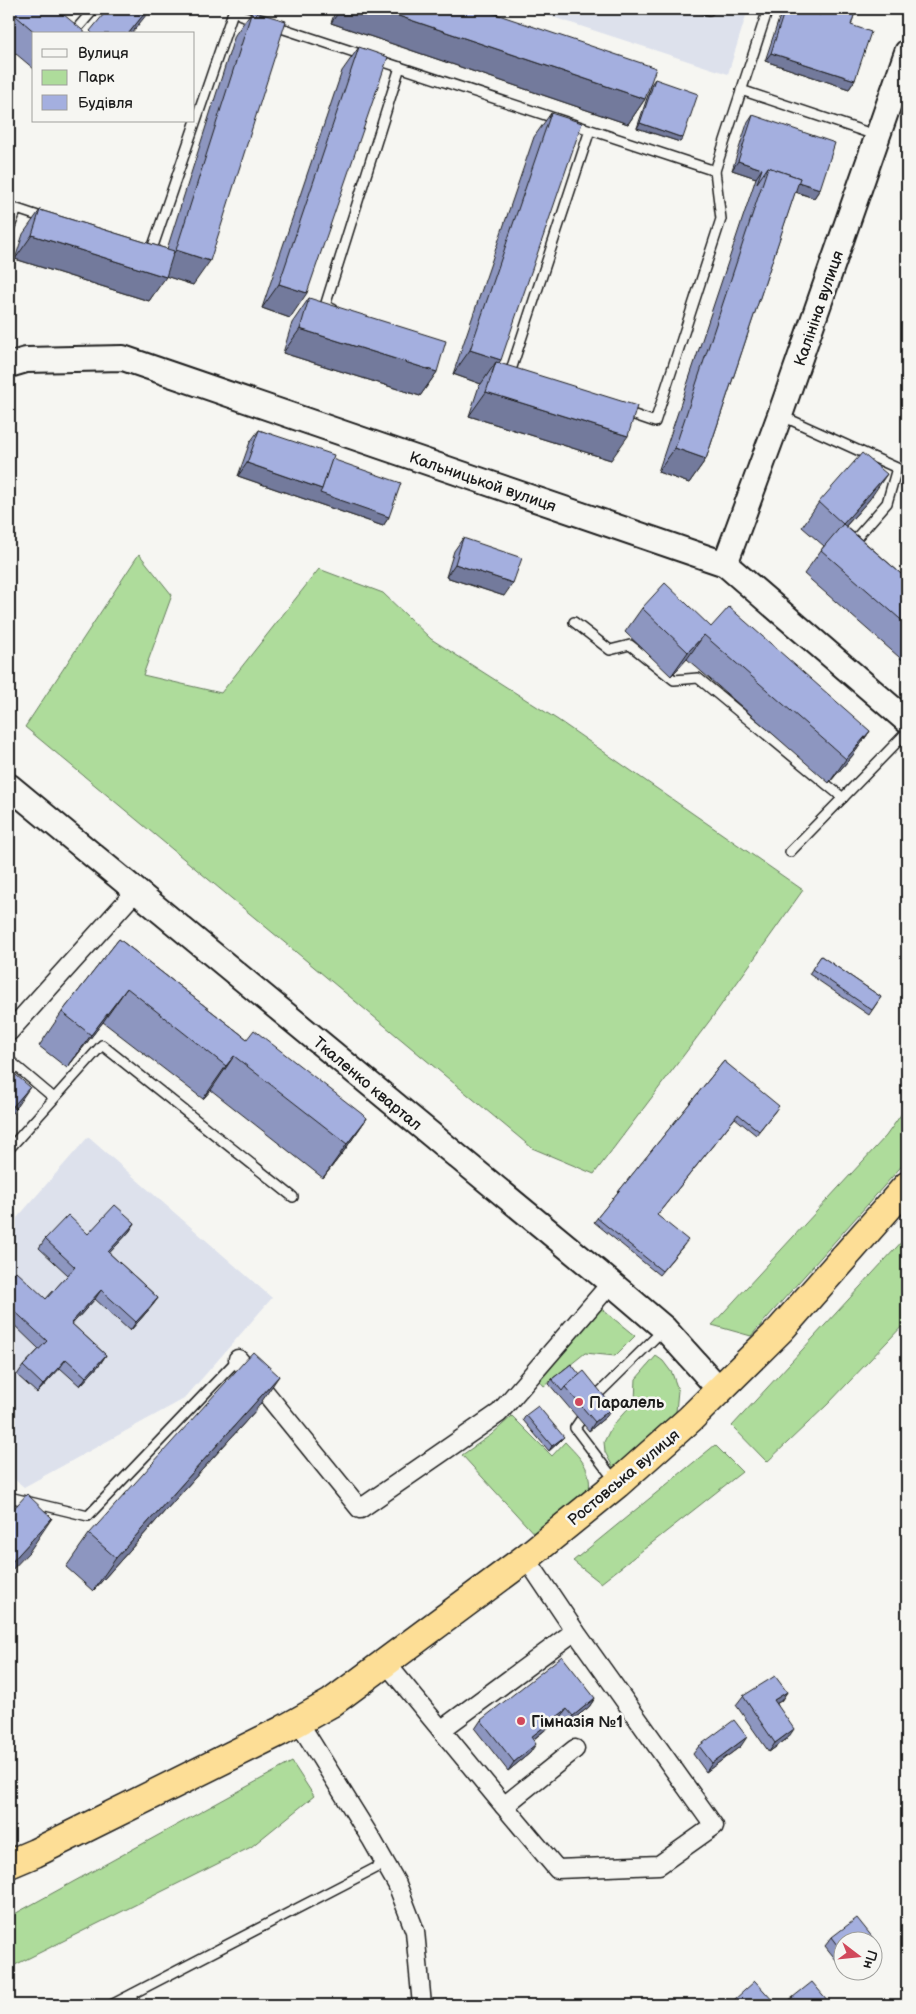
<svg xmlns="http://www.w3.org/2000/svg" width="916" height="2014" viewBox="0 0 916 2014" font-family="'Balsamiq Sans',sans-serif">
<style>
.built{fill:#dde1ec}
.green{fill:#aedc9b;stroke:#657c5c}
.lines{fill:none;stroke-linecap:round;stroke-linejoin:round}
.lane-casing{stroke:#1c1c1c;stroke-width:12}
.street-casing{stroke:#1c1c1c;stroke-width:21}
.secondary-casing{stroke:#1c1c1c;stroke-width:28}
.highway-casing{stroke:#1c1c1c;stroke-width:31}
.lane{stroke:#f6f6f2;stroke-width:9}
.street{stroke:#f6f6f2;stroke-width:18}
.secondary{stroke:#f6f6f2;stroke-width:24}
.highway{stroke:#fdde96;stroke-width:28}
.wall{fill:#8d96c0;stroke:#1c1c1c}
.shaded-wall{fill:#737a9c;stroke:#1c1c1c}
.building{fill:#a4afdf;stroke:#1c1c1c}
.poi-dot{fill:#d1495b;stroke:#f6f6f2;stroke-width:2}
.labels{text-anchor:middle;stroke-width:5;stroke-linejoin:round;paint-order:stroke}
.street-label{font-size:16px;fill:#1c1c1c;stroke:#f6f6f2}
.poi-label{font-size:16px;font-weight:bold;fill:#1c1c1c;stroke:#f6f6f2;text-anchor:start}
</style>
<rect width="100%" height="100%" fill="#f6f6f2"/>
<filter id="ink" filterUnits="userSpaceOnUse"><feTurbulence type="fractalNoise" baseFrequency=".02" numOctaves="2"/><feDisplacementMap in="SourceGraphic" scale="10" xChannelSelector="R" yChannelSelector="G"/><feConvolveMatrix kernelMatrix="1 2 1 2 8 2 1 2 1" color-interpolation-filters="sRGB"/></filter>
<g filter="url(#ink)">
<!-- built -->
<g class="built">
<polygon points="528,9 748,9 728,74"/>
<polygon points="88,1137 272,1298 184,1399 24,1487 9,1475 9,1227"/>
</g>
<!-- green -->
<g class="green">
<polygon points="139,554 172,595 143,675 221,693 319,569 383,593 431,639 558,720 803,890 714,1015 594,1174 532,1148 25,727"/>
<polygon points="907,1106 907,1160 751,1336 712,1325 886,1136"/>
<polygon points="907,1236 907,1321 828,1404 767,1462 732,1426"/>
<polygon points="598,1306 635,1336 615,1356 585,1353 544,1386 538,1379"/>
<polygon points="656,1356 663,1361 672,1373 678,1390 676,1412 625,1462 618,1467 613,1467 605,1452 604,1442 612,1426 635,1401 636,1379"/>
<path d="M512 1416 552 1456 565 1442C580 1458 592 1468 589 1491L537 1537 462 1455 491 1435Z"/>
<polygon points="715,1445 742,1472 601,1583 573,1561"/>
<polygon points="292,1762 314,1796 251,1847 9,1968 9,1917"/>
</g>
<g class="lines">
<!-- lane casing -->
<g class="lane-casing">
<g id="lane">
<polyline points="705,9 709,10 710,9"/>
<polyline points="272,25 715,171 768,9"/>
<polyline points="71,28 75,31 94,9"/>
<polyline points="741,90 878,136"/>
<polyline points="9,229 17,209 47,219"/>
<polyline points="148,251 151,252 234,9 241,15 257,20"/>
<polyline points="333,309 325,306 400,67"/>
<polyline points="514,374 510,373 590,130"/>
<polyline points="623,411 655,422 721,219 715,171"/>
<polyline points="780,415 897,468 887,503 851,544"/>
<polyline points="574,622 610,650 630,645 674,680 698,678 843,798"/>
<polyline points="790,852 907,732"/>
<polyline points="9,1060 54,1098"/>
<polyline points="9,1149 102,1045 293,1197"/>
<polyline points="594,1400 600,1392 664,1329"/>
<polyline points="586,1412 575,1428 616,1482"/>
<polyline points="9,1497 88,1516 238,1359"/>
<polyline points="111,2005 385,1863"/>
<polyline points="133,2005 133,1994"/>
</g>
</g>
<!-- street casing -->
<g class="street-casing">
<g id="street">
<polyline points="9,1032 136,891"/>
<polyline points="238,1359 360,1509 499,1413 611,1283"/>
<polyline points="386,1663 504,1806 575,1749"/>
<polyline points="298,1721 372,1840 397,1884 415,1931 422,2005"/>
<polyline points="441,1730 575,1631"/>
<polyline points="504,1806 557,1869 659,1865 714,1826 575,1631 526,1558"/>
</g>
</g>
<!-- secondary casing -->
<g class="secondary-casing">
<g id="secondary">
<polyline points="9,365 26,360 123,358 725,564 907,721"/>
<polyline points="725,564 780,415 907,52"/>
<polyline points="9,786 611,1283 665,1329 719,1389"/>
</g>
</g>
<!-- highway casing -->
<g class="highway-casing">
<polyline id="highway" points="9,1864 35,1853 281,1731 331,1703 526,1558 617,1484 690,1419 781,1329 907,1186"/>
</g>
<!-- lane -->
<use href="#lane" class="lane"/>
<!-- street -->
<use href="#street" class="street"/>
<!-- secondary -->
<use href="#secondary" class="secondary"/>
<!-- highway -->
<use href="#highway" class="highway"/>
</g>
<!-- wall -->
<g class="wall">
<polygon points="9,9 87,34 34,34 34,69 9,48"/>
<polygon points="336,9 481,9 645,99 628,124 331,23"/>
<polygon points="784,9 800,9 817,14 818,9 856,9 851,25 855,80 849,89 765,61 781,13"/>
<polygon points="252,11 193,285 166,276 149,301 15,259 23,234 40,210 167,249 235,35"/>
<polygon points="359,47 290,318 262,308 342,71"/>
<polygon points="655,79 680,142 637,128 652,83"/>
<polygon points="551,113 499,363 611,460 469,416 479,386 481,384 453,374 534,137"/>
<polygon points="753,115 820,189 814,198 795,192 706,459 689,483 658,472 756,178 732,170 747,124"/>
<polygon points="309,298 437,372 420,396 283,353 292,323"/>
<polygon points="259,430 332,459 389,517 383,526 238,476 250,442"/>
<polygon points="870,499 846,526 907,579 907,664 804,574 824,546 802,527 819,502"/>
<polygon points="463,538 504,596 446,577 454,551"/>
<polygon points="642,608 711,627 870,731 853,755 829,783 687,659 671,676 625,632"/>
<polygon points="119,939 247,1039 367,1118 344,1151 323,1178 211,1090 203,1099 103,1022 67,1068 39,1046 62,1012"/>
<polygon points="821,956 881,997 869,1015 809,974"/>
<polygon points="724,1061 776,1110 756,1135 735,1118 657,1215 685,1244 659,1275 594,1222"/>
<polygon points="135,1223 129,1232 109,1253 158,1298 152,1306 130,1331 95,1299 72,1324 106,1355 100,1364 80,1386 60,1368 37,1393 17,1375 23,1366 39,1349 9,1320 9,1279 46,1299 68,1275 39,1248 45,1239 88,1234"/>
<polygon points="571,1364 607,1416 589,1431 549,1384 552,1379"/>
<polygon points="256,1410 93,1591 66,1567 89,1534"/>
<polygon points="526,1415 560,1441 549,1451 523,1420"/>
<polygon points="787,1692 781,1701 777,1703 788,1738 769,1752 736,1705 743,1696"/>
<polygon points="595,1698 589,1707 566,1725 561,1717 533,1740 530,1753 508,1771 475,1729 481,1720"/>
<polygon points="699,1746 741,1746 706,1772 693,1754"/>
<polygon points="832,1937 873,1938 870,1942 844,1942 844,1965 841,1966 825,1946"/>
<polygon points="734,2000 771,2005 730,2005"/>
<polygon points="788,2001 828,2001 825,2005 785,2005"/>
</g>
<!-- shaded-wall -->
<g class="shaded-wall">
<polygon points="148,9 151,9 131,34 128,34"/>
<polygon points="341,9 378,9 645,99 628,124 331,23"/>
<polygon points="771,53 855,80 849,89 765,61"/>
<polygon points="640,123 683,138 680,142 637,128"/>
<polygon points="738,161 762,169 756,178 732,170"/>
<polygon points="793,180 820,189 814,198 787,189"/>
<polygon points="32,235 166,277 149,301 15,259"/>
<polygon points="176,250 210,261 193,285 159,274"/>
<polygon points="279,284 307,293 290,318 262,308"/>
<polygon points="300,329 437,372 420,396 283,353"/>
<polygon points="470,350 501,360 492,373 496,362 481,384 453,374"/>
<polygon points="486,392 628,436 611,460 469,416"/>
<polygon points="675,448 706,459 689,483 658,472"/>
<polygon points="247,463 322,489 389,517 383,526 238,476"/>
<polygon points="887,474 870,499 826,548 843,524"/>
<polygon points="455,564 513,583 504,596 446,577"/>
<polygon points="704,635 687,659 671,676 688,652"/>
<polygon points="870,731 853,755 829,783 846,759"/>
<polygon points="127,988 103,1022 67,1068 91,1035"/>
<polygon points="234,1056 211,1090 203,1099 226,1066"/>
<polygon points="30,1087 13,1112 9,1116 9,1111"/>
<polygon points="367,1118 344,1151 323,1178 347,1144"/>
<polygon points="135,1223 129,1232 102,1261 108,1252"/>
<polygon points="101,1290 95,1299 65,1332 71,1323"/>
<polygon points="158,1298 152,1306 130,1331 136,1322"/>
<polygon points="106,1355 100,1364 80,1386 86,1377"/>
<polygon points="66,1359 60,1368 37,1393 43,1385"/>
<polygon points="279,1376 256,1410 93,1591 116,1558"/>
<polygon points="613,1407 607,1416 589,1431 595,1422"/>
<polygon points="564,1437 560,1441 549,1451 552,1446"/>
<polygon points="52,1518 29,1552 9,1573 9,1565"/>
<polygon points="787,1692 781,1701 768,1708 774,1700"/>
<polygon points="595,1698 589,1707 566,1725 573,1716"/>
<polygon points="567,1709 561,1717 525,1746 531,1737"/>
<polygon points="794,1729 788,1738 769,1752 775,1743"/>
<polygon points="747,1737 741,1746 706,1772 712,1763"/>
<polygon points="536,1744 530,1753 508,1771 514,1762"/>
</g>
<!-- building -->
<g class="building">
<polygon points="9,9 57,9 87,34 37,34 9,10"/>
<polygon points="108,9 148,9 128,34 93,34 90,31"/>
<polygon points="378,9 481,9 656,68 645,99"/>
<polygon points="785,9 800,9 820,15 822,9 856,9 851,25 871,32 855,80 771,53"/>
<polygon points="252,11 286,21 210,261 176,250"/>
<polygon points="359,47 388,57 307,293 279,284"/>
<polygon points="655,79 698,94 683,138 640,123"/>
<polygon points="551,113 582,123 501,360 470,350"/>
<polygon points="753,115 835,143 820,189 798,182 800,178 768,167 757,183 762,169 738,161"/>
<polygon points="768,167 800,178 706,459 675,448"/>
<polygon points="40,210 174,251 166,277 32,235"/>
<polygon points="309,298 446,341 437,372 300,329"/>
<polygon points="496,362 637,406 628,436 486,392"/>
<polygon points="259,430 334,455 322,489 247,463"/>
<polygon points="862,453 887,474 843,524 819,502"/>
<polygon points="332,459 401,483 389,517 320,493 322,489"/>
<polygon points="843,524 907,579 907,625 821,550"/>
<polygon points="463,538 522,558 513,583 455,564"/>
<polygon points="665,583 711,627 729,607 870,731 846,759 704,635 688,652 642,608"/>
<polygon points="119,939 247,1039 254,1030 367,1118 347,1144 234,1056 226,1066 127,988 91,1035 62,1012"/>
<polygon points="821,956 881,997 872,1010 812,969"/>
<polygon points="724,1061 779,1106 759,1131 738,1114 657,1215 688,1240 662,1271 597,1218"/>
<polygon points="9,1069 30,1087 9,1111"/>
<polygon points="115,1205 135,1223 108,1252 158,1298 136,1322 101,1290 71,1323 106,1355 86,1377 66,1359 43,1385 23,1366 47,1341 9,1306 9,1279 16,1271 46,1299 75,1267 45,1239 68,1215 88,1234"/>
<polygon points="253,1352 279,1376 116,1558 89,1534"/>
<polygon points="571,1364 580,1375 565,1387 562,1391 552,1379"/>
<polygon points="584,1371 613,1407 595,1422 565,1387"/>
<polygon points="538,1406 564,1437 552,1446 526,1415"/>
<polygon points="27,1494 52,1518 9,1565 9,1514"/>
<polygon points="562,1656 595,1698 573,1716 567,1709 531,1737 536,1744 514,1762 481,1720"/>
<polygon points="775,1676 787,1692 774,1700 794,1729 775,1743 743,1696"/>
<polygon points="734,1720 747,1737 712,1763 699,1746"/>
<polygon points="857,1918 873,1938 869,1942 844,1942 844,1953 832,1937"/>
<polygon points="755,1981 774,2002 770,2005 738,2005 734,2000"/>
<polygon points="812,1982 828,2001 823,2005 792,2005 788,2001"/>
</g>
</g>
<!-- markers -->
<g class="poi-dot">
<circle cx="579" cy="1402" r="5"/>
<circle cx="521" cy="1721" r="5"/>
</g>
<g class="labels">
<!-- street labels -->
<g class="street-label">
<text transform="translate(818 308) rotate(-71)" y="6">Калініна вулиця</text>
<text transform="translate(483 481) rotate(19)" y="6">Кальницькой вулиця</text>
<text transform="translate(368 1083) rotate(40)" y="6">Ткаленко квартал</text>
<text transform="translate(623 1477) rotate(-40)" y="6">Ростовська вулиця</text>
</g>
<!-- poi labels -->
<g class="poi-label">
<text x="589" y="1408">Паралель</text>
<text x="531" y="1727">Гімназія №1</text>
</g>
</g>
<!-- margin -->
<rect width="916" height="2014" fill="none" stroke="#f6f6f2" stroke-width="30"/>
<rect x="15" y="15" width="886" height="1984" fill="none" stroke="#1c1c1c" stroke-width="2" filter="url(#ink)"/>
<!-- legend -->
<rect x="32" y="32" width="162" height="90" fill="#f6f6f2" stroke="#9f9f9c"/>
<rect x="42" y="49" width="25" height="8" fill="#f6f6f2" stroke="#9f9f9c"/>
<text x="78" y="58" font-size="15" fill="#1c1c1c">Вулиця</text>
<rect x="42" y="70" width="25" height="15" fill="#aedc9b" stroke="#9f9f9c"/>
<text x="78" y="82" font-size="15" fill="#1c1c1c">Парк</text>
<rect x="42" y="95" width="25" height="15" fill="#a4afdf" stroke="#9f9f9c"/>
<text x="78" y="108" font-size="15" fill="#1c1c1c">Будівля</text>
<!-- north arrow -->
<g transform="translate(858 1956) rotate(106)"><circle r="24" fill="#f6f6f2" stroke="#9f9f9c"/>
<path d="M0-4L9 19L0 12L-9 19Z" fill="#d1495b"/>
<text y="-8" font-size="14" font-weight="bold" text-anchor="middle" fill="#1c1c1c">Пн</text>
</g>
</svg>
